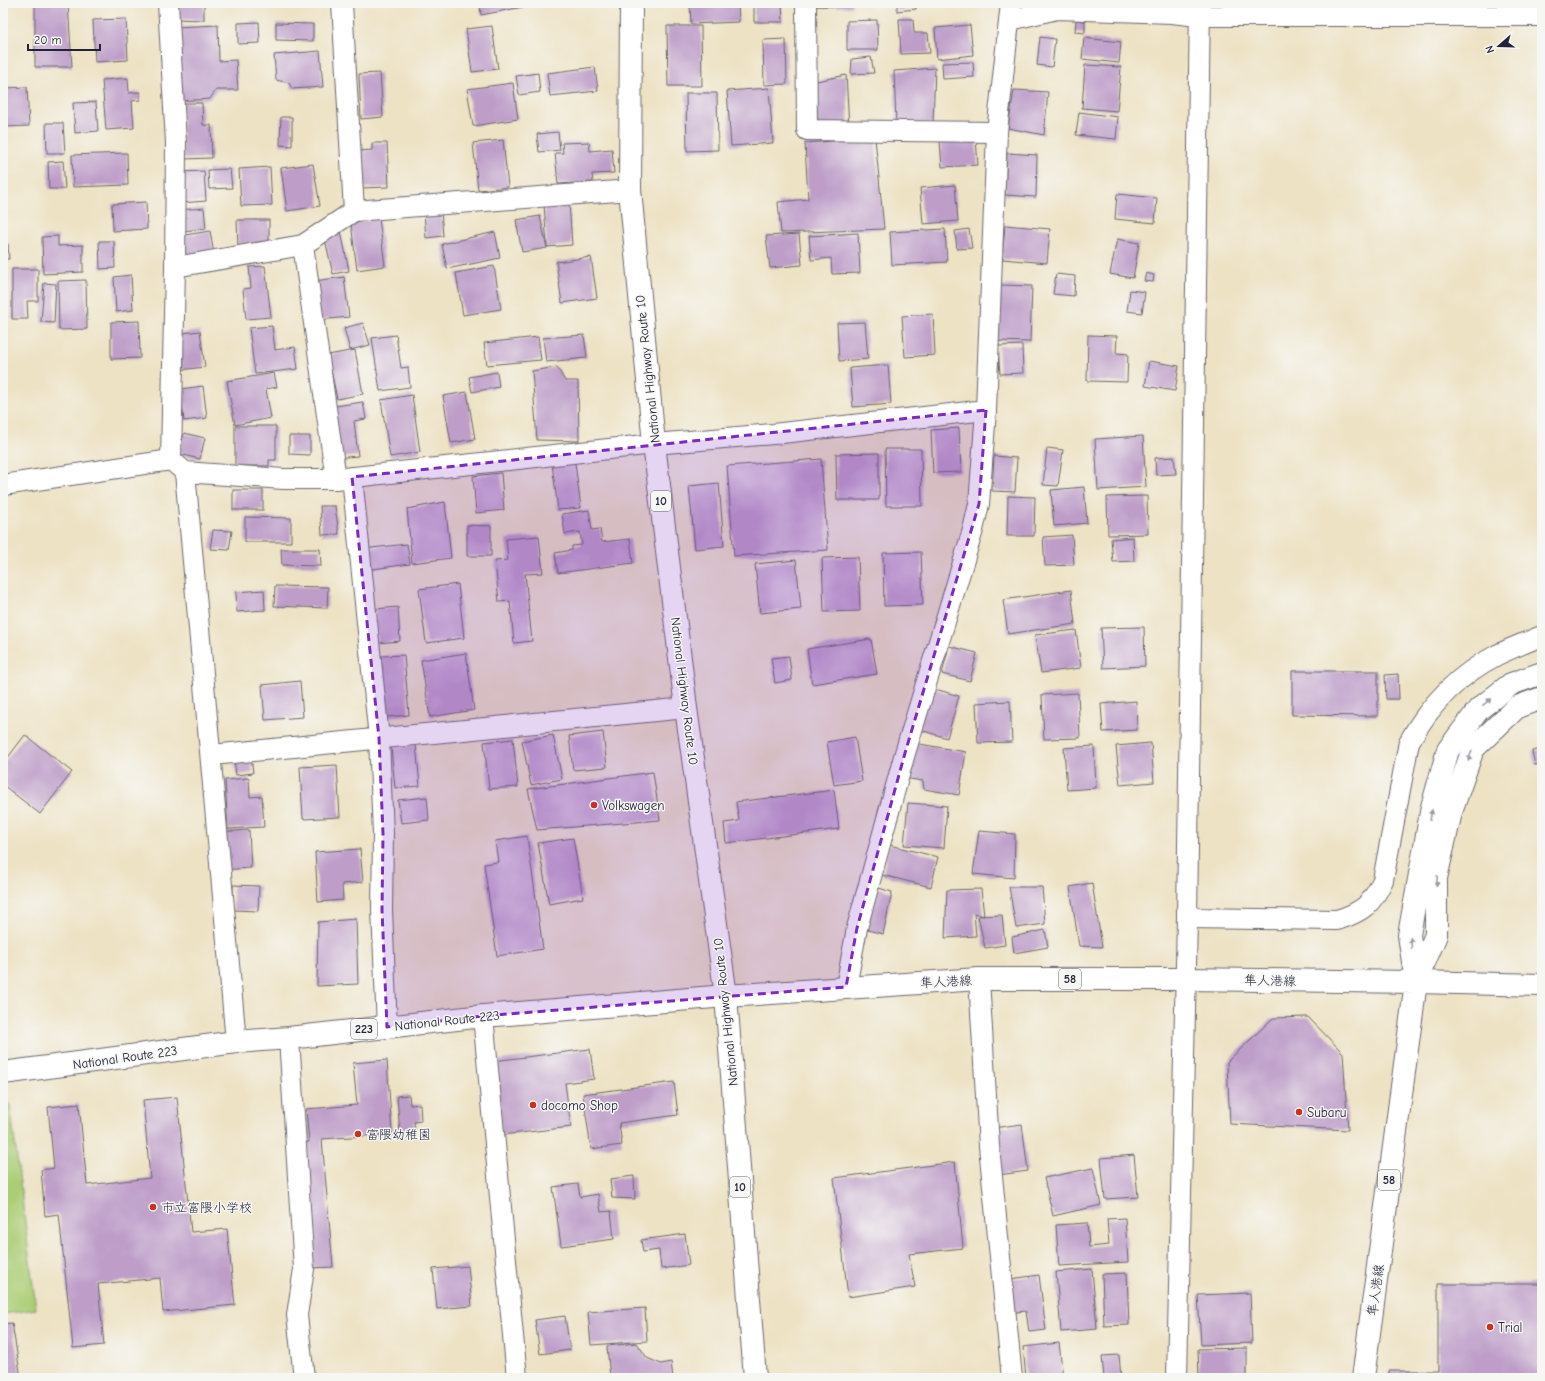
<svg xmlns="http://www.w3.org/2000/svg" width="1545" height="1381" viewBox="0 0 1545 1381" font-family="'Comic Neue','Klee One',sans-serif">
<style>
.green{fill:#abcd75;stroke:#667858}
.building{fill:#be9ec9}
.lines{fill:none;stroke-linecap:round;stroke-linejoin:round}
.minor-casing{stroke:#69656b;stroke-width:22}
.tertiary-casing{stroke:#69656b;stroke-width:24}
.primary-casing{stroke:#69656b;stroke-width:24}
.trunk-casing{stroke:#69656b;stroke-width:24}
.motorway-casing{stroke:#69656b;stroke-width:24}
.minor{stroke:#fff;stroke-width:20}
.tertiary{stroke:#fff;stroke-width:22}
.primary{stroke:#fff;stroke-width:22}
.trunk{stroke:#fff;stroke-width:22}
.motorway{stroke:#fff;stroke-width:22}
.oneway{fill:#9c9ca7}
.marked{fill:#7b2cbf;fill-opacity:0.2;stroke:#7b2cbf;stroke-width:3;stroke-dasharray:8 5;stroke-linejoin:round}
.poi-dot{fill:#c8321e;stroke:#f6f6f2;stroke-width:1.5}
.labels{text-anchor:middle;stroke-width:3;stroke-linejoin:round;paint-order:stroke}
.shield{fill:#f6f6f2;stroke:#626272;stroke-width:1}
.shield-label{font-size:12px;font-weight:bold;fill:#22223b}
.street-label{font-size:13px;fill:#22223b;stroke:#f6f6f2}
.poi-label{font-size:13px;fill:#22223b;stroke:#f6f6f2;text-anchor:start}
</style>
<rect width="100%" height="100%" fill="#f6f6f2"/>
<filter id="ink" filterUnits="userSpaceOnUse"><feTurbulence type="fractalNoise" baseFrequency=".025" numOctaves="2"/><feDisplacementMap in="SourceGraphic" scale="8" xChannelSelector="R" yChannelSelector="G"/><feConvolveMatrix kernelMatrix="1 2 1 2 8 2 1 2 1" color-interpolation-filters="sRGB"/></filter>
<filter id="wash" filterUnits="userSpaceOnUse"><feTurbulence type="fractalNoise" baseFrequency=".012" numOctaves="4" result="noise"/><feDisplacementMap in="SourceGraphic" scale="16" xChannelSelector="R" yChannelSelector="G"/><feGaussianBlur stdDeviation="0.9" result="paint"/><feColorMatrix in="noise" values="0 0 0 0 0 0 0 0 0 0 0 0 0 0 0 0 0 1.4 0 .05"/><feComposite in="paint" operator="in"/></filter>
<g filter="url(#wash)">
<rect width="100%" height="100%" fill="#ede2c4"/>
<!-- green -->
<polygon class="green" points="10,1104 36,1309 3,1314 3,1105"/>
<g id="blocks">
<!-- building -->
<g class="building">
<polygon points="35,3 68,3 72,67 35,67"/>
<polygon points="177,3 204,3 204,20 176,19"/>
<polygon points="480,3 528,3 528,6 481,15"/>
<polygon points="690,3 738,3 739,22 691,24"/>
<polygon points="754,3 782,3 783,22 754,22"/>
<polygon points="809,3 853,3 852,7 809,6"/>
<polygon points="897,3 916,3 916,9 897,11"/>
<polygon points="126,19 128,60 95,62 93,20"/>
<polygon points="899,19 913,19 914,33 928,33 930,53 901,54"/>
<polygon points="877,20 878,50 847,50 847,21"/>
<polygon points="1076,20 1085,21 1085,33 1075,32"/>
<polygon points="259,22 260,43 238,44 238,23"/>
<polygon points="276,23 313,24 313,41 276,40"/>
<polygon points="218,25 219,61 236,60 238,90 216,90 210,99 179,101 176,27"/>
<polygon points="970,25 973,55 937,59 935,28"/>
<polygon points="492,26 498,69 472,72 466,29"/>
<polygon points="667,26 701,26 702,86 668,86"/>
<polygon points="1040,37 1055,39 1052,67 1037,65"/>
<polygon points="1084,38 1121,42 1119,63 1082,59"/>
<polygon points="786,39 787,84 764,85 763,40"/>
<polygon points="320,51 323,87 292,89 289,83 276,80 274,55"/>
<polygon points="871,57 874,73 851,74 852,59"/>
<polygon points="973,62 974,77 943,79 942,63"/>
<polygon points="1085,65 1121,67 1117,111 1082,108"/>
<polygon points="595,67 598,91 550,96 547,73"/>
<polygon points="935,68 933,123 896,123 894,71"/>
<polygon points="380,73 383,117 361,119 359,74"/>
<polygon points="538,73 540,92 519,95 516,76"/>
<polygon points="846,75 849,126 813,126 812,82"/>
<polygon points="128,78 129,93 140,92 140,100 132,101 134,128 106,130 102,80"/>
<polygon points="513,83 518,119 473,126 467,89"/>
<polygon points="27,87 29,126 3,127 3,88"/>
<polygon points="769,88 773,143 731,146 727,91"/>
<polygon points="1014,90 1048,92 1044,135 1008,128"/>
<polygon points="686,93 717,93 718,150 687,151"/>
<polygon points="96,102 98,131 75,133 73,103"/>
<polygon points="182,103 202,103 203,125 211,125 212,158 183,159"/>
<polygon points="1079,112 1118,117 1116,139 1076,135"/>
<polygon points="281,117 292,117 292,146 280,145"/>
<polygon points="46,123 63,123 65,153 47,153"/>
<polygon points="558,132 560,150 539,152 537,134"/>
<polygon points="875,138 884,229 781,233 778,202 808,199 805,143"/>
<polygon points="976,139 978,165 942,167 940,141"/>
<polygon points="503,140 508,187 478,190 473,143"/>
<polygon points="589,142 590,151 612,149 614,173 592,174 593,182 558,184 555,153 563,153 562,143"/>
<polygon points="372,143 387,143 389,187 360,188 359,151 372,150"/>
<polygon points="127,153 128,185 73,187 72,155"/>
<polygon points="1007,153 1037,155 1036,197 1005,195"/>
<polygon points="63,161 65,189 49,189 48,162"/>
<polygon points="313,164 320,206 287,211 281,168"/>
<polygon points="270,167 272,205 241,206 239,169"/>
<polygon points="230,169 232,188 209,189 208,170"/>
<polygon points="204,171 206,201 181,203 178,172"/>
<polygon points="955,185 958,221 923,224 920,188"/>
<polygon points="1117,194 1157,198 1155,223 1115,219"/>
<polygon points="146,202 147,229 113,231 112,204"/>
<polygon points="569,202 572,245 547,247 544,204"/>
<polygon points="204,208 206,229 180,231 178,210"/>
<polygon points="441,210 443,236 426,238 424,212"/>
<polygon points="540,216 547,248 522,252 516,220"/>
<polygon points="379,218 385,266 357,270 351,223"/>
<polygon points="237,220 269,220 269,246 238,247"/>
<polygon points="1005,225 1050,229 1047,263 1002,259"/>
<polygon points="945,229 947,262 892,265 890,232"/>
<polygon points="969,229 972,248 957,249 955,231"/>
<polygon points="210,231 214,254 183,258 179,236"/>
<polygon points="341,231 349,271 333,274 324,235"/>
<polygon points="495,232 500,258 447,269 442,244"/>
<polygon points="858,233 860,273 832,274 831,258 811,260 809,236"/>
<polygon points="799,234 802,265 770,268 766,236"/>
<polygon points="58,236 58,246 83,245 83,272 43,274 42,237"/>
<polygon points="1117,239 1139,243 1133,278 1110,274"/>
<polygon points="99,241 114,241 115,268 100,269"/>
<polygon points="3,244 8,244 9,259 3,259"/>
<polygon points="591,257 597,298 562,303 556,262"/>
<polygon points="3,262 5,263 5,284 3,284"/>
<polygon points="265,266 271,317 246,319 243,289 251,288 249,267"/>
<polygon points="494,266 501,309 463,315 456,273"/>
<polygon points="12,269 38,269 38,301 27,301 28,319 12,319"/>
<polygon points="1146,273 1154,275 1153,282 1144,281"/>
<polygon points="1056,274 1075,276 1074,296 1053,294"/>
<polygon points="131,275 133,310 116,312 114,277"/>
<polygon points="344,277 349,317 319,320 314,281"/>
<polygon points="86,280 87,329 59,330 58,281"/>
<polygon points="44,283 56,284 54,323 41,322"/>
<polygon points="999,285 1032,286 1030,342 997,341"/>
<polygon points="1130,290 1145,292 1142,313 1127,311"/>
<polygon points="933,314 935,355 905,357 902,316"/>
<polygon points="139,321 140,358 111,359 111,322"/>
<polygon points="865,322 868,359 839,361 837,323"/>
<polygon points="363,323 370,345 350,350 344,328"/>
<polygon points="272,326 275,350 295,347 298,369 255,374 249,328"/>
<polygon points="200,331 205,367 179,370 174,334"/>
<polygon points="396,335 401,368 408,367 410,387 380,391 372,338"/>
<polygon points="584,335 587,358 546,362 543,338"/>
<polygon points="1088,335 1117,336 1116,353 1128,354 1127,382 1087,381"/>
<polygon points="538,337 541,360 487,365 484,343"/>
<polygon points="1022,345 1023,373 1000,374 998,346"/>
<polygon points="355,350 363,394 337,399 328,355"/>
<polygon points="1149,361 1179,366 1175,391 1145,386"/>
<polygon points="888,365 891,404 853,407 850,368"/>
<polygon points="557,367 565,381 578,381 579,441 537,440 532,371"/>
<polygon points="497,372 499,387 472,392 469,377"/>
<polygon points="274,373 277,387 266,389 271,418 235,425 227,381"/>
<polygon points="203,386 207,418 184,421 180,389"/>
<polygon points="467,392 475,439 451,443 443,396"/>
<polygon points="412,395 420,452 390,457 381,400"/>
<polygon points="363,402 366,419 354,421 358,456 334,458 328,407"/>
<polygon points="235,426 276,426 276,460 269,460 269,466 235,466"/>
<polygon points="959,428 961,472 933,473 931,430"/>
<polygon points="184,433 205,438 200,459 179,454"/>
<polygon points="289,436 310,436 310,455 289,454"/>
<polygon points="1143,436 1146,487 1098,490 1095,439"/>
<polygon points="1047,448 1063,450 1058,486 1043,485"/>
<polygon points="885,449 921,449 922,506 886,506"/>
<polygon points="879,453 879,500 837,500 836,454"/>
<polygon points="994,456 1017,458 1015,492 992,491"/>
<polygon points="1174,457 1176,474 1156,475 1155,458"/>
<polygon points="821,459 828,550 734,556 727,466"/>
<polygon points="575,463 581,508 558,510 552,464"/>
<polygon points="501,473 504,510 476,513 473,476"/>
<polygon points="719,483 724,546 695,549 689,486"/>
<polygon points="1084,487 1087,523 1054,526 1051,490"/>
<rect x="233" y="490" width="30" height="20"/>
<polygon points="1008,496 1035,497 1034,536 1007,536"/>
<polygon points="1147,496 1148,534 1108,535 1107,497"/>
<polygon points="445,502 451,558 412,563 407,509"/>
<polygon points="320,506 335,506 339,534 322,535"/>
<polygon points="589,510 592,530 600,529 602,542 630,539 633,563 558,573 555,553 572,550 572,546 582,545 580,532 565,534 562,514"/>
<polygon points="245,517 291,518 291,542 245,542"/>
<polygon points="467,525 491,526 491,556 467,556"/>
<polygon points="213,530 232,531 229,550 210,549"/>
<polygon points="1072,535 1074,565 1045,566 1043,537"/>
<polygon points="539,536 543,573 525,574 532,641 514,643 510,601 499,602 495,561 508,560 506,539"/>
<polygon points="1133,537 1134,561 1113,562 1111,539"/>
<polygon points="407,544 410,564 365,570 363,549"/>
<polygon points="281,549 320,549 321,566 282,565"/>
<polygon points="921,552 923,605 884,606 883,553"/>
<polygon points="858,557 860,611 824,612 822,558"/>
<polygon points="796,560 801,609 760,613 755,564"/>
<polygon points="458,584 464,638 426,643 419,589"/>
<polygon points="275,586 328,587 327,608 274,606"/>
<polygon points="264,590 265,610 237,612 236,592"/>
<polygon points="1071,590 1075,624 1008,634 1003,600"/>
<polygon points="398,607 400,641 378,643 375,609"/>
<polygon points="1144,627 1145,666 1103,668 1101,628"/>
<polygon points="1076,630 1081,668 1041,673 1035,635"/>
<polygon points="871,639 877,674 812,684 807,649"/>
<polygon points="949,646 977,653 970,681 942,674"/>
<polygon points="466,653 474,710 430,717 421,660"/>
<polygon points="404,655 409,715 386,717 381,656"/>
<polygon points="789,656 792,680 775,683 771,658"/>
<polygon points="1292,671 1378,671 1378,716 1292,715"/>
<polygon points="1398,674 1399,699 1386,699 1385,675"/>
<polygon points="300,681 303,717 265,720 262,685"/>
<polygon points="925,686 959,696 947,738 914,728"/>
<polygon points="1078,693 1080,738 1044,739 1042,695"/>
<polygon points="1010,701 1012,742 978,743 976,703"/>
<polygon points="1136,701 1137,730 1103,732 1101,704"/>
<polygon points="603,732 607,767 573,770 569,736"/>
<polygon points="25,735 72,772 40,814 3,785 3,764"/>
<polygon points="553,735 562,779 531,785 522,741"/>
<polygon points="855,737 862,781 834,785 827,742"/>
<polygon points="513,739 518,787 489,789 484,742"/>
<polygon points="902,741 966,752 959,795 924,789 923,781 897,777"/>
<polygon points="1151,743 1154,782 1120,785 1116,746"/>
<polygon points="416,745 420,786 395,788 391,747"/>
<polygon points="1094,746 1096,788 1067,790 1064,748"/>
<polygon points="1542,749 1542,764 1535,765 1532,751"/>
<polygon points="251,756 253,773 236,775 234,758"/>
<polygon points="337,765 340,817 303,819 300,767"/>
<polygon points="653,772 660,820 537,830 528,789"/>
<polygon points="249,778 250,797 262,796 264,827 228,829 225,780"/>
<polygon points="834,790 839,829 726,843 724,823 739,821 736,802"/>
<polygon points="427,797 429,820 401,823 398,800"/>
<polygon points="908,803 947,806 944,848 904,845"/>
<polygon points="249,830 251,868 220,870 217,832"/>
<polygon points="979,831 1015,834 1014,878 973,874"/>
<polygon points="527,836 543,949 497,956 484,864 498,862 495,841"/>
<polygon points="573,838 583,898 549,904 538,843"/>
<polygon points="889,845 938,857 931,887 882,875"/>
<polygon points="360,849 363,882 342,884 343,900 318,902 315,852"/>
<polygon points="859,882 892,892 883,934 849,925"/>
<polygon points="1092,883 1102,947 1079,946 1070,887"/>
<polygon points="233,885 259,886 258,911 233,910"/>
<polygon points="1009,887 1042,887 1045,924 1016,928"/>
<polygon points="981,889 984,916 974,913 976,936 945,938 947,890"/>
<polygon points="1002,915 1005,945 985,948 978,916"/>
<polygon points="356,919 358,984 317,986 318,922"/>
<polygon points="1045,930 1048,947 1014,953 1012,937"/>
<polygon points="1308,1017 1343,1053 1348,1130 1230,1124 1227,1062 1273,1018"/>
<polygon points="590,1049 594,1079 565,1083 571,1127 502,1135 493,1061"/>
<polygon points="387,1060 392,1134 322,1139 333,1267 309,1268 299,1143 309,1142 306,1109 357,1105 353,1063"/>
<polygon points="674,1082 678,1115 619,1123 622,1145 591,1149 583,1094"/>
<polygon points="409,1095 410,1105 420,1104 421,1121 414,1122 415,1132 400,1133 397,1096"/>
<polygon points="177,1097 191,1232 227,1229 235,1305 163,1312 160,1278 98,1284 104,1345 73,1348 59,1214 45,1216 41,1170 54,1168 48,1107 79,1104 87,1185 150,1178 143,1100"/>
<polygon points="1022,1124 1028,1171 998,1175 993,1128"/>
<polygon points="1134,1155 1138,1197 1105,1199 1101,1158"/>
<polygon points="955,1162 963,1248 909,1254 915,1287 848,1297 834,1178"/>
<polygon points="1093,1168 1101,1205 1053,1216 1044,1178"/>
<polygon points="634,1176 635,1199 612,1198 610,1179"/>
<polygon points="578,1184 580,1197 598,1194 601,1212 611,1211 614,1239 561,1246 553,1187"/>
<polygon points="1125,1218 1128,1262 1059,1266 1056,1225 1087,1223 1089,1247 1109,1245 1107,1219"/>
<polygon points="685,1234 689,1265 661,1269 659,1250 643,1252 641,1240"/>
<polygon points="468,1266 472,1306 437,1309 433,1269"/>
<polygon points="1092,1269 1097,1329 1061,1332 1056,1272"/>
<polygon points="1127,1273 1129,1325 1104,1326 1102,1274"/>
<polygon points="1039,1275 1046,1330 1029,1332 1026,1311 1007,1313 1003,1280"/>
<polygon points="1438,1284 1542,1284 1542,1378 1389,1378 1389,1371 1438,1371"/>
<polygon points="1250,1293 1252,1343 1201,1345 1198,1295"/>
<polygon points="645,1308 647,1341 591,1345 588,1312"/>
<polygon points="565,1316 570,1350 540,1354 535,1320"/>
<polygon points="12,1323 21,1378 3,1378 3,1324"/>
<polygon points="637,1343 647,1358 661,1364 671,1362 673,1378 610,1378 607,1346"/>
<polygon points="1059,1343 1063,1378 1026,1378 1023,1347"/>
<polygon points="1247,1348 1247,1378 1199,1378 1198,1349"/>
<polygon points="1119,1355 1121,1378 1104,1378 1102,1356"/>
</g>
</g>
</g>
<g filter="url(#ink)">
<use href="#blocks" fill-opacity="0" stroke="#69656b" stroke-width="1"/>
<g class="lines">
<!-- minor casing -->
<g class="minor-casing">
<g id="minor">
<polyline points="168,3 176,143 175,267 171,460"/>
<polyline points="806,3 807,130 997,132"/>
<polyline points="1010,20 1057,9 1172,13 1199,16 1542,16"/>
<polyline points="354,211 630,190"/>
<polyline points="175,267 303,245"/>
<polyline points="185,472 236,1042"/>
<polyline points="352,477 379,738 383,834 382,910 387,1027"/>
<polyline points="336,479 303,245 354,211 342,3"/>
<polyline points="3,485 171,460 185,472 283,479 336,479 654,444 773,434 986,410"/>
<polyline points="212,755 686,708"/>
<path d="M1187 918 1337 920C1363 912 1372 904 1383 880L1409 742C1430 704 1458 675 1497 655 1511 648 1527 642 1542 636"/>
<polyline points="979,979 989,1146 1012,1378"/>
<polyline points="846,987 857,928 905,753 973,530 979,504 986,410 997,132 1011,3"/>
<polyline points="483,1016 517,1378"/>
<polyline points="289,1038 304,1269 297,1315 304,1378"/>
<polyline points="1177,1378 1187,918 1200,3"/>
</g>
</g>
<!-- tertiary casing -->
<g class="tertiary-casing">
<polyline id="tertiary" points="1416,982 1542,985"/>
</g>
<!-- primary casing -->
<g class="primary-casing">
<polyline id="primary" points="726,996 979,979 1186,979 1416,982 1363,1378"/>
</g>
<!-- trunk casing -->
<g class="trunk-casing">
<g id="trunk">
<polyline points="631,3 630,190 654,444 686,708 726,996 755,1378"/>
<polyline points="3,1073 236,1042 289,1038 483,1016 726,996"/>
</g>
</g>
<!-- motorway casing -->
<g class="motorway-casing">
<g id="motorway">
<polyline points="1416,981 1436,935 1436,878 1451,812 1473,749 1517,707 1542,698"/>
<polyline points="1416,982 1409,935 1432,807 1448,750 1479,709 1511,684 1542,673"/>
</g>
</g>
<!-- minor -->
<use href="#minor" class="minor"/>
<!-- tertiary -->
<use href="#tertiary" class="tertiary"/>
<!-- primary -->
<use href="#primary" class="primary"/>
<!-- trunk -->
<use href="#trunk" class="trunk"/>
<!-- motorway -->
<use href="#motorway" class="motorway"/>
</g>
<!-- one-way arrows -->
<defs><path id="oneway-solid" d="M-6-.8H1V-3.2L6.5 0L1 3.2V.8H-6Z"/></defs>
<g class="oneway">
<use href="#oneway-solid" transform="translate(1487 702) rotate(-38)"/>
<use href="#oneway-solid" transform="translate(1470 756) rotate(109)"/>
<use href="#oneway-solid" transform="translate(1431 815) rotate(-80)"/>
<use href="#oneway-solid" transform="translate(1437 881) rotate(94)"/>
<use href="#oneway-solid" transform="translate(1411 943) rotate(-97)"/>
</g>
</g>
<!-- marked area -->
<path class="marked" d="M986 410 979 504 905 753 857 928 846 987 483 1016 387 1027 382 910 383 834 379 738 352 477Z"/>
<!-- markers -->
<g class="poi-dot">
<circle cx="594" cy="805" r="4"/>
<circle cx="533" cy="1105" r="4"/>
<circle cx="1299" cy="1112" r="4"/>
<circle cx="358" cy="1134" r="4"/>
<circle cx="153" cy="1207" r="4"/>
<circle cx="1490" cy="1327" r="4"/>
</g>
<g class="labels">
<!-- shield labels -->
<g class="shield">
<rect x="651" y="491" width="20" height="20" rx="3"/>
<rect x="1059" y="969" width="22" height="20" rx="3"/>
<rect x="351" y="1019" width="26" height="20" rx="3"/>
<rect x="1378" y="1170" width="22" height="20" rx="3"/>
<rect x="730" y="1177" width="20" height="20" rx="3"/>
</g>
<g class="shield-label">
<text x="661" y="505">10</text>
<text x="1070" y="983">58</text>
<text x="364" y="1033">223</text>
<text x="1389" y="1184">58</text>
<text x="740" y="1191">10</text>
</g>
<!-- street labels -->
<g class="street-label">
<text transform="translate(647 369) rotate(-96)" y="5">National Highway Route 10</text>
<text transform="translate(685 691) rotate(83)" y="5">National Highway Route 10</text>
<text transform="translate(1270 980) rotate(1)" y="5">隼人港線</text>
<text transform="translate(946 981) rotate(-3)" y="5">隼人港線</text>
<text transform="translate(725 1012) rotate(-96)" y="5">National Highway Route 10</text>
<text transform="translate(447 1020) rotate(-6)" y="5">National Route 223</text>
<text transform="translate(125 1057) rotate(-8)" y="5">National Route 223</text>
<text transform="translate(1375 1290) rotate(-82)" y="5">隼人港線</text>
</g>
<!-- poi labels -->
<g class="poi-label">
<text x="602" y="810">Volkswagen</text>
<text x="541" y="1110">docomo Shop</text>
<text x="1307" y="1117">Subaru</text>
<text x="366" y="1139">富隈幼稚園</text>
<text x="161" y="1212">市立富隈小学校</text>
<text x="1498" y="1332">Trial</text>
</g>
</g>
<!-- margin -->
<rect width="1545" height="1381" fill="none" stroke="#f6f6f2" stroke-width="16"/>
<!-- north arrow -->
<g transform="translate(1499 46) rotate(250)" stroke="#f6f6f2" stroke-width="3" paint-order="stroke">
<path d="M0-3L7 15L0 10L-7 15Z" fill="#22223b"/>
<text y="-6" font-size="11" font-weight="bold" text-anchor="middle" fill="#22223b">N</text>
</g>
<!-- scale -->
<path d="M28 44v6h72v-6" fill="none" stroke="#22223b" stroke-width="2"/>
<text x="34" y="44" font-size="12" fill="#22223b" stroke="#f6f6f2" stroke-width="3" paint-order="stroke">20 m</text>
</svg>
